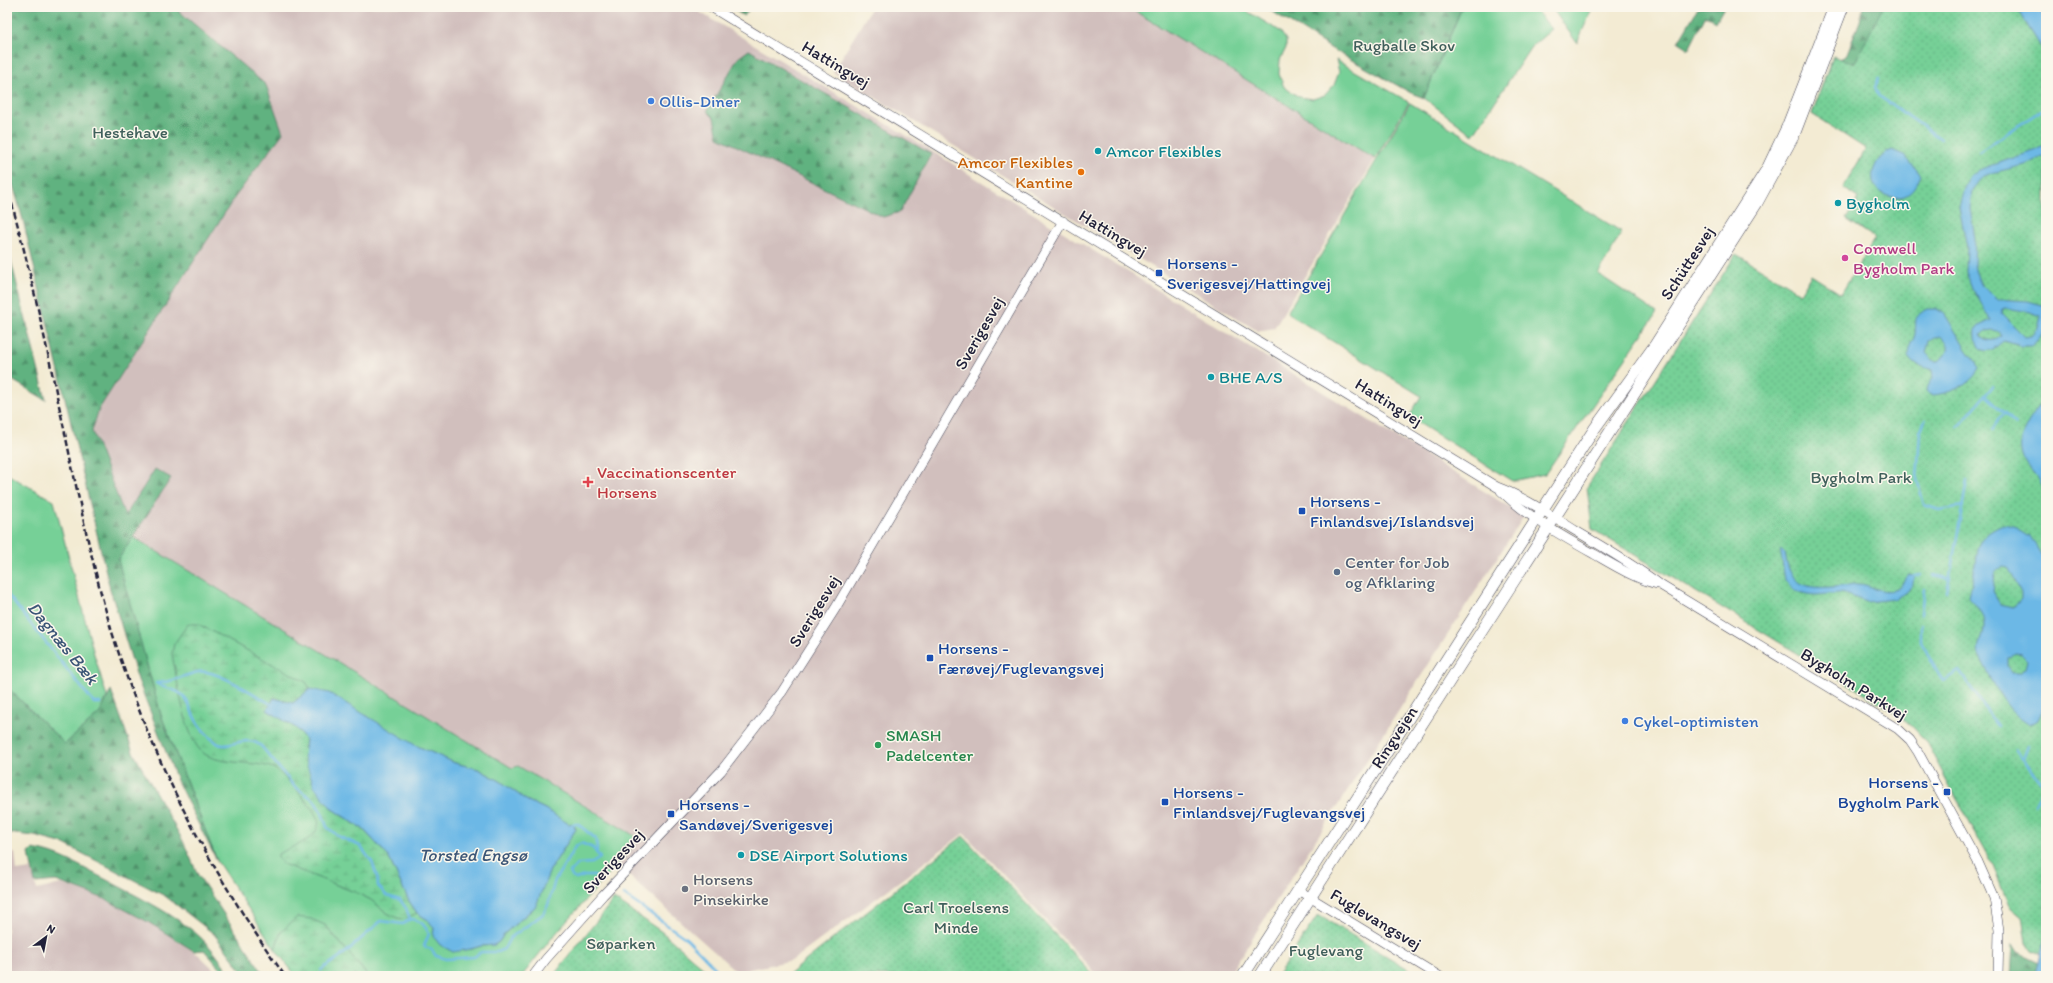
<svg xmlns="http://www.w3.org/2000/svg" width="2053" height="983" viewBox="0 0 2053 983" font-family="Itim,sans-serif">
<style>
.industrial{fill:#d1bfbd}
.grass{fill:#76d097;stroke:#4c7969;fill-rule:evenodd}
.forest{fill:url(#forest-firs);stroke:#416a5e}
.wetland{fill:url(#wetland-marsh);stroke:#4c7969}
.park{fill:url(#park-dots);stroke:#4c7969}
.water{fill:#6cb8e6;stroke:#476d90;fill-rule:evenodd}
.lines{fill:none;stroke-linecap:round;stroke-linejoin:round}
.stream{stroke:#6cb8e6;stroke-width:2.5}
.minor-casing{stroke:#414052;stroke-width:10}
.major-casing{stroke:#414052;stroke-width:12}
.minor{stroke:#fff;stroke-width:9}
.major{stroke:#fff;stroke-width:11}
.rail{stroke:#22223b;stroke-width:2.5;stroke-dasharray:6 3;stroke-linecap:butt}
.shop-dot{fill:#3f7fe0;stroke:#fbf7ec;stroke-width:1.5}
.culture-dot{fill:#0f9aa8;stroke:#fbf7ec;stroke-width:1.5}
.food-dot{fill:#e8710a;stroke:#fbf7ec;stroke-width:1.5}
.hotel-dot{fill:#d1479c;stroke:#fbf7ec;stroke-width:1.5}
.transit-dot{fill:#1a4fb4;stroke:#fbf7ec;stroke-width:1.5}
.health-dot{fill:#e0444e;stroke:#fbf7ec;stroke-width:1.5}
.service-dot{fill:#5c6f8a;stroke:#fbf7ec;stroke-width:1.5}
.leisure-dot{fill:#2e9e5b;stroke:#fbf7ec;stroke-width:1.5}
.worship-dot{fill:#6b7280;stroke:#fbf7ec;stroke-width:1.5}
.labels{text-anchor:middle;stroke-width:3;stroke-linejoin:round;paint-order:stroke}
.park-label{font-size:17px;fill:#3f5f5b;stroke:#fbf7ec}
.street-label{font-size:17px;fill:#22223b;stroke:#fbf7ec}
.shop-label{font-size:17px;fill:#366cbe;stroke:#fbf7ec;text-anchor:start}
.culture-label{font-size:17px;fill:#0d838f;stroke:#fbf7ec;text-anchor:start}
.food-label{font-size:17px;fill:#c56008;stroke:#fbf7ec;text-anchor:end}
.hotel-label{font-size:17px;fill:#b23c85;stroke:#fbf7ec;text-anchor:start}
.transit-label{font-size:17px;fill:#164399;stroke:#fbf7ec;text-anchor:start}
.health-label{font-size:17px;fill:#be3a42;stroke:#fbf7ec;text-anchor:start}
.service-label{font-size:17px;fill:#4e5e75;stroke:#fbf7ec;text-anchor:start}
.leisure-label{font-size:17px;fill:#27864d;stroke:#fbf7ec;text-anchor:start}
.worship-label{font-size:17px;fill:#5b616d;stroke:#fbf7ec;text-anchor:start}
.water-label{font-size:18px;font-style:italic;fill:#3c5677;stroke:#fbf7ec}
</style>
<defs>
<pattern id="forest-firs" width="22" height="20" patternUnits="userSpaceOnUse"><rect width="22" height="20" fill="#60b280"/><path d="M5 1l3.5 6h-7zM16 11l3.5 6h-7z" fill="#4f906a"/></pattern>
<pattern id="wetland-marsh" width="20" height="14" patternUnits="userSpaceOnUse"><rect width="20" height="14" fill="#76d097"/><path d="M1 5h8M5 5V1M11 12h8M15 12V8" fill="none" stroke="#66b283"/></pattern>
<pattern id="park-dots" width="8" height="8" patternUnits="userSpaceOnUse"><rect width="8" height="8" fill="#76d097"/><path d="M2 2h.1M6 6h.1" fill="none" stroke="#66b283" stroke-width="1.8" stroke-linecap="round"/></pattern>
</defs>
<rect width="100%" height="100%" fill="#fbf7ec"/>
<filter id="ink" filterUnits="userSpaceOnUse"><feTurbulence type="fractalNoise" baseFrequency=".025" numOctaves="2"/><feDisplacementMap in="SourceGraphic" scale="8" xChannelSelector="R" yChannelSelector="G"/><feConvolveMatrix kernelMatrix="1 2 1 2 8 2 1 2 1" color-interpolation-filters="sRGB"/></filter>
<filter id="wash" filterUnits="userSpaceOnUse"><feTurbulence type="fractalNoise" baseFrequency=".012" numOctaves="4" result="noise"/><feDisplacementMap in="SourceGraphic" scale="16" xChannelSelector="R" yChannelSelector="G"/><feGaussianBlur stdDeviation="0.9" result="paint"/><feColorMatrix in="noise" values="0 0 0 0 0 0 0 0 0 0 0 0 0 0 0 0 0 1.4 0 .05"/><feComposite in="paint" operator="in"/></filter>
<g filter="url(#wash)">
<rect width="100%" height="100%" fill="#f3ebd3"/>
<!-- industrial -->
<g class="industrial">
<polygon points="174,7 691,7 904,134 1524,516 1228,976 1098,976 964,833 793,960 737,972 617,865 640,839 518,766 512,769 133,537 170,478 155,469 125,516 92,431 99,409 235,197 283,133"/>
<polygon points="872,7 1128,7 1375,159 1274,328 1258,331 833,72"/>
<polygon points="15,853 17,871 31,869 37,890 61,884 105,899 148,922 199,955 221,976 7,976 7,854"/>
</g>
<!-- grass -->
<g class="grass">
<polygon points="1128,7 1240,7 1280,31 1286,40 1286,48 1280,60 1279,74 1284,87 1299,97 1313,99 1325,95 1334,85 1339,72 1336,60 1409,102 1375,159"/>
<polygon points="1462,7 1533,7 1552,29 1531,47 1473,135 1424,98"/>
<polygon points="1551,7 1593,7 1577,43"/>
<polygon points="1410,103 1622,232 1598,274 1657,313 1545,474 1512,481 1409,417 1421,396 1287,313"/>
<polygon points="7,474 54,501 94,654 107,697 100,713 65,744 7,687"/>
<path d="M133 537 512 768 518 766 640 839 551 939 522 976H368L325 925 281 932 275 949 217 861 161 715 117 560ZM415 745 455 763 478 769 500 781 526 800 545 809 569 825H574L576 829 550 870 533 909 504 934 499 942 494 945 481 946 471 949 433 936 434 928 428 920 417 913Z"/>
</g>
<!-- forest -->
<g class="forest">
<polygon points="7,7 174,7 266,85 283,133 235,197 99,409 92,431 125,516 155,469 171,478 118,560 161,715 217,861 178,783 138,680 110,589 23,220 7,164"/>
<polygon points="729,7 751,7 744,16"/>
<polygon points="1265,7 1462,7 1424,98 1411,93 1332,49"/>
<polygon points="1708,7 1724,7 1716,22 1706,15 1689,49 1678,42 1698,8"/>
<polygon points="1863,7 1887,7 1833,127 1812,114 1830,63 1846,56 1860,21"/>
<polygon points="749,50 931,154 900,212 883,217 718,137 714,118 707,111 738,58"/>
<polygon points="7,245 46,400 7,377"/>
<polygon points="7,687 65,744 100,713 111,690 133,752 183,841 198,875 265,976 246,976 214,934 165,896 64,844 34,836 7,833"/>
<path d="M33 849C60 853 81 867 105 879 135 895 166 910 192 930 208 942 220 960 232 976H227L204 950 194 951 148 922 105 899 56 881 35 883 29 853Z"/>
<polygon points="2013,944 2018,952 2039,962 2035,976 2011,976"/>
</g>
<!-- wetland -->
<g class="wetland">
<path d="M188 624H198L306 682 310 689 293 703 274 698 267 710 296 728 306 740 304 757 332 809 363 829 388 856 409 901 417 913 404 919 397 918 387 913 371 900 357 893 283 864 278 858V854L282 852C292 847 313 840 317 829 318 827 319 822 318 820 316 810 282 772 273 768 253 760 214 766 200 750 184 732 177 678 172 654L174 644Z"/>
<polygon points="297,917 311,919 325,925 368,976 296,976 275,949 281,932"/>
</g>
<!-- park -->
<g class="park">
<path d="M1883 7H2016L2046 55V937L2041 954 2031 950 2026 942 2022 917 2009 906 1993 866 1927 744C1911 720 1888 708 1863 693L1592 529 1587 487 1736 254 1800 293 1811 275 1841 294 1875 238 1846 219 1859 198 1843 188 1866 149 1812 114 1833 56 1854 64Z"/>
<polygon points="963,836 1094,976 787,976 800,965"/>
<polygon points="614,899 662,932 713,976 553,976"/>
<polygon points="1318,915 1420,976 1277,976"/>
</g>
<!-- water -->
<g class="water">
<polygon points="2016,7 2038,7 2046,22 2046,55"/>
<path d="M2046 144V155L2025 165 1992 173 1982 177 1972 190 1970 209 1975 239 1974 264 1976 274 1982 286 1998 299 2028 301 2046 306V331L2033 346H2021L2004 341C2000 343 1995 349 1990 350 1977 354 1975 338 1976 330L1979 326 1991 320 1972 288 1966 272 1967 247 1959 207 1964 188 1970 177 1979 170 2036 150ZM2005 308 2031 312 2041 316 2038 328 2031 336 2025 337 2001 313 2002 309ZM1993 330C1997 331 2001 331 2001 336 1995 342 1987 342 1981 335L1985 331Z"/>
<path d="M1892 150 1904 155 1921 175C1915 189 1909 199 1893 197 1863 193 1869 159 1892 150Z"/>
<path d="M1928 309H1937L1946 316 1967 351 1977 363 1979 369C1971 385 1949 394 1932 395L1927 391 1928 386 1933 378 1932 370 1913 363 1908 357C1908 344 1913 343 1915 334 1917 318 1912 317 1928 309ZM1940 336C1953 344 1949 353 1939 361H1934L1926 353 1929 341Z"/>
<path d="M2046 396V497C2044 492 2043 485 2039 480 2034 472 2025 465 2022 455 2015 434 2036 412 2046 396Z"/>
<path d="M2003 524 2014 526 2030 536 2046 563V702L2038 720 2030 725C2003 710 1993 681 1979 655 1977 648 1979 644 1982 637 1988 620 1980 609 1969 597 1970 591 1972 584 1973 578 1978 551 1972 537 2003 524ZM2003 566 2008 567 2021 593V599L2014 607 2000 604 1993 593 1995 572ZM2014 653 2021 654 2027 660 2025 668 2020 673H2012L2008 666V658Z"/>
<path d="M1780 549 1785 553C1790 590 1811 589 1843 586 1848 586 1854 583 1858 584 1871 584 1881 595 1897 589 1903 586 1903 579 1908 575L1914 576 1913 584 1907 592 1894 599 1867 602 1841 593 1816 595 1807 594 1795 591 1785 580Z"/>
<polygon points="310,689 329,693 415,745 455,763 478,769 500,781 526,800 545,809 569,824 572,823 576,829 550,870 536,906 504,934 499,942 494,945 481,946 471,949 453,952 440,945 433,936 434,928 428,920 417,913 409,901 388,856 363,829 332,809 314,786 304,757 306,740 296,728 267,710 274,698 293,703"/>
<polygon points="2046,937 2046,976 2035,976 2044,942"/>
</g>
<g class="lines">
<!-- stream -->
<g class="stream">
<polyline points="1879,78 1875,87 1879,96 1941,139"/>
<polyline points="1979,152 2046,107"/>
<polyline points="1985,395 2016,424"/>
<polyline points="1925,420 1920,432 1917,479 1924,505 1939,510 1963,506"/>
<polyline points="1958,427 1993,386"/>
<polyline points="1993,429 1998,419 2005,413"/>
<polyline points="1934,575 1950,579"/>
<polyline points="1914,576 1920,575"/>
<polyline points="1947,592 1967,481"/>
<polyline points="7,594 94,703 101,703"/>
<polyline points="1921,614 1924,589"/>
<polyline points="1921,624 1921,642 1943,681 1959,671 1998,726"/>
<path d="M156 683C165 690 178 688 185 698 190 705 192 714 196 720 200 728 210 738 217 743 227 751 247 732 262 747L294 786 314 800 322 813 327 827 338 836 360 846 372 862 377 876 378 886 387 896 400 900 406 908 410 919C421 920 425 925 429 934L424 946 432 950 436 956 446 959 474 957 481 952H497L504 949 510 938 543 914 548 905 555 880 575 847 581 843 593 848 600 858 592 863 578 864 570 872 572 877 576 879 584 876H595"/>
<path d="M157 683C172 683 183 675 198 672 214 668 255 695 271 704"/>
<polyline points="2015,750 2046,788"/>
<polyline points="2023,759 2028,746"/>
<polyline points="2034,804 2045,787"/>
<polyline points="573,824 578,824 596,839 597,851"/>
<polyline points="624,895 687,939 723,976"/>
<polyline points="321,970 345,953 381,921 403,924 410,919"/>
</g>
</g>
</g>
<g filter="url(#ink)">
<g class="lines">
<!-- minor casing -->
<g class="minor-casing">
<g id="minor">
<path d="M711 7 1497 487C1526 498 1550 515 1576 531 1605 548 1634 565 1662 586L1898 729 1910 740 1918 752 1978 862 1994 898 1999 930 1998 976"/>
<path d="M1501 491C1528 517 1562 536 1594 554 1615 566 1634 578 1657 584"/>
<polyline points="1298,890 1439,976"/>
<polyline points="533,976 546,959 603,895 721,771 782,692 835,609 1063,221"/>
</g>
</g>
<!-- major casing -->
<g class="major-casing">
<g id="major">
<polyline points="1243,976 1595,428 1655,345 1767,169 1787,127 1834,7"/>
<polyline points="1260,976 1757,203 1794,135 1843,7"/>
</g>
</g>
<!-- minor -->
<use href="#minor" class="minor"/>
<!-- major -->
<use href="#major" class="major"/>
<!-- rail -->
<path class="rail" d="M7 186C27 257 43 329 58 401 75 478 89 556 112 632 151 759 208 868 285 976"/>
</g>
</g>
<!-- markers -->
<g class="shop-dot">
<circle cx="651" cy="101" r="4"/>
<circle cx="1625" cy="721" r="4"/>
</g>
<g class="culture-dot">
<circle cx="1098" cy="151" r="4"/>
<circle cx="1838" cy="203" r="4"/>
<circle cx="1211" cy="377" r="4"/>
<circle cx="741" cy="855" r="4"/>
</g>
<circle class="food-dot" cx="1081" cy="172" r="4"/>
<circle class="hotel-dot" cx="1845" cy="258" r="4"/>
<g class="transit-dot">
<rect x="1155" y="269" width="8" height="8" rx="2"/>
<rect x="1298" y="507" width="8" height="8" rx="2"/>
<rect x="926" y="654" width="8" height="8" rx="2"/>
<rect x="1943" y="788" width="8" height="8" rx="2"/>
<rect x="1161" y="798" width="8" height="8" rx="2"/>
<rect x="667" y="810" width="8" height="8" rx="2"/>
</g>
<path class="health-dot" d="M586 476h4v4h4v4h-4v4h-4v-4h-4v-4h4z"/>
<circle class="service-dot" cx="1337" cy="572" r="4"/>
<circle class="leisure-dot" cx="878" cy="745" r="4"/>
<circle class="worship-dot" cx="685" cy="889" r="4"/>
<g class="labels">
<!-- park labels -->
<g class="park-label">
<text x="1404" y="51">Rugballe Skov</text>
<text x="130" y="138">Hestehave</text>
<text x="1861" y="483">Bygholm Park</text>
<text x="956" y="913">Carl Troelsens<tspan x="956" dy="20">Minde</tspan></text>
<text x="621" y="949">Søparken</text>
<text x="1326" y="956">Fuglevang</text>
</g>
<!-- street labels -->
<g class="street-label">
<text transform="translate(836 64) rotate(31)" y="6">Hattingvej</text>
<text transform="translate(1113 233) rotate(31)" y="6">Hattingvej</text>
<text transform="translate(1687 263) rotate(-57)" y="6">Schüttesvej</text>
<text transform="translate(979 333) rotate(-60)" y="6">Sverigesvej</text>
<text transform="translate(1389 402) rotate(32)" y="6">Hattingvej</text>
<text transform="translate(814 611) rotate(-58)" y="6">Sverigesvej</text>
<text transform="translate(1854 684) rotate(32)" y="6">Bygholm Parkvej</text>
<text transform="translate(1394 737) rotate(-57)" y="6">Ringvejen</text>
<text transform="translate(613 861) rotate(-47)" y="6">Sverigesvej</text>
<text transform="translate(1376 919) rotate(31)" y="6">Fuglevangsvej</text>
</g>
<!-- shop labels -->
<g class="shop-label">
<text x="659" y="107">Ollis-Diner</text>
<text x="1633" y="727">Cykel-optimisten</text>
</g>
<!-- culture labels -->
<g class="culture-label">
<text x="1106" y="157">Amcor Flexibles</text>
<text x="1846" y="209">Bygholm</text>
<text x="1219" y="383">BHE A/S</text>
<text x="749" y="861">DSE Airport Solutions</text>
</g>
<!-- food labels -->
<g class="food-label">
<text x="1073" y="168">Amcor Flexibles<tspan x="1073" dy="20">Kantine</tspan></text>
</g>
<!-- hotel labels -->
<g class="hotel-label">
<text x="1853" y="254">Comwell<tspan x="1853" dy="20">Bygholm Park</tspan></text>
</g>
<!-- transit labels -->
<g class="transit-label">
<text x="1167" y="269">Horsens -<tspan x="1167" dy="20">Sverigesvej/Hattingvej</tspan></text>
<text x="1310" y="507">Horsens -<tspan x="1310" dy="20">Finlandsvej/Islandsvej</tspan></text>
<text x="938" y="654">Horsens -<tspan x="938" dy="20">Færøvej/Fuglevangsvej</tspan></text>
<text x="1939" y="788" text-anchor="end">Horsens -<tspan x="1939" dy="20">Bygholm Park</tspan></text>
<text x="1173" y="798">Horsens -<tspan x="1173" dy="20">Finlandsvej/Fuglevangsvej</tspan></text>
<text x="679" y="810">Horsens -<tspan x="679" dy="20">Sandøvej/Sverigesvej</tspan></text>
</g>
<!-- health labels -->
<g class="health-label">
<text x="597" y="478">Vaccinationscenter<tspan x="597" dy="20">Horsens</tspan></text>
</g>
<!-- service labels -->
<g class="service-label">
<text x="1345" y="568">Center for Job<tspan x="1345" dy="20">og Afklaring</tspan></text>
</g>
<!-- leisure labels -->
<g class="leisure-label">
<text x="886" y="741">SMASH<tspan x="886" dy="20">Padelcenter</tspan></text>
</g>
<!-- worship labels -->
<g class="worship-label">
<text x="693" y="885">Horsens<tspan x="693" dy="20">Pinsekirke</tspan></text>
</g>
<!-- water labels -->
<g class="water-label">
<text transform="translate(63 643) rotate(51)" y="6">Dagnæs Bæk</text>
<text x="473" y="861">Torsted Engsø</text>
</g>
</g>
<!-- margin -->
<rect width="2053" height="983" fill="none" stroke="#fbf7ec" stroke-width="24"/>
<!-- north arrow -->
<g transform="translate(46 937) rotate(32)" stroke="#fbf7ec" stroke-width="3" paint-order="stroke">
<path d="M0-3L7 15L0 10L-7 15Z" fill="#22223b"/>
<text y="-6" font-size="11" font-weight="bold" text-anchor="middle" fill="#22223b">N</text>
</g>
</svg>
